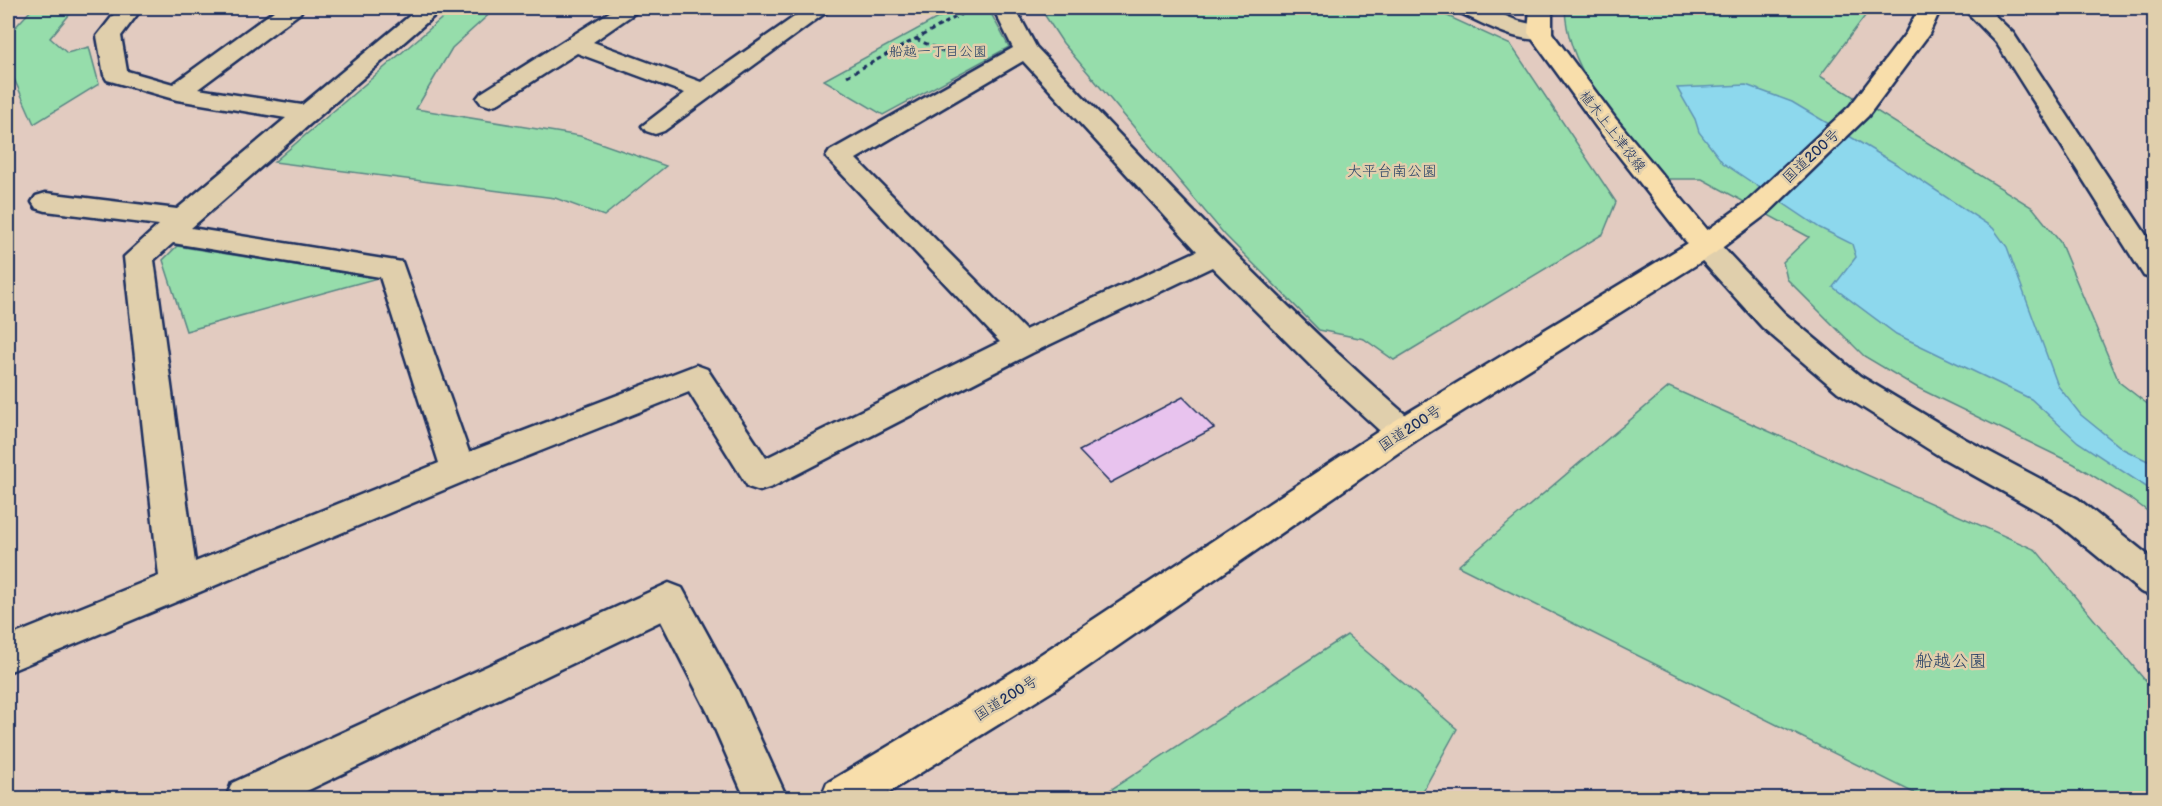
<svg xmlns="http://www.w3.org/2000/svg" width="2162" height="806" viewBox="0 0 2162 806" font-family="'Balsamiq Sans','Klee One',sans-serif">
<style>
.green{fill:#96ddab;stroke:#588684;stroke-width:1.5}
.water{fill:#8dd8ed;stroke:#5f94b4;stroke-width:1.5}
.building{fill:#e8c3ee;stroke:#1b2f5e;stroke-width:1.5}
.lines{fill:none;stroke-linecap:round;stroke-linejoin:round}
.minor-casing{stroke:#1b2f5e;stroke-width:5}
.major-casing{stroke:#1b2f5e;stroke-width:5}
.highway-casing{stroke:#1b2f5e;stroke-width:5}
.path{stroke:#1b2f5e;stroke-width:3;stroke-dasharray:4.5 4;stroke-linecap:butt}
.minor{fill:#e0cfac;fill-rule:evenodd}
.major{fill:#f8deab;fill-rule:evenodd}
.highway{fill:#f8deab;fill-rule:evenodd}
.labels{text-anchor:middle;stroke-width:5;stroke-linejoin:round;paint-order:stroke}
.far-park-label{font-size:14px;fill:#274066;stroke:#e0cfac}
.far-street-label{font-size:14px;fill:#1b2f5e;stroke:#e0cfac}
.street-label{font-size:15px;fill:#1b2f5e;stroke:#e0cfac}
.park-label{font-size:15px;fill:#274066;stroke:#e0cfac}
.near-park-label{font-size:18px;fill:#274066;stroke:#e0cfac}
</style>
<rect width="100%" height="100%" fill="#e2cbc0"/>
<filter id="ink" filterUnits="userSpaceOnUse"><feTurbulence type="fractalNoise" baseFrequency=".0167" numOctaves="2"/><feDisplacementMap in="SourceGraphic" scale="12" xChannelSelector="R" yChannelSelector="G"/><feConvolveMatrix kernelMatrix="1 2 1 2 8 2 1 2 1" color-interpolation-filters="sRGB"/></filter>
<g filter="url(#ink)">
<!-- green -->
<g class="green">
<polygon points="33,8 75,8 50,38 67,53 89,47 99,84 34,124 8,65 8,35"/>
<polygon points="454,8 496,8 452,48 416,109 580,136 666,166 604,216 555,198 274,162"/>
<polygon points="956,8 988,8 1009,47 883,115 824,80"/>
<polygon points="1040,8 1430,8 1511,45 1616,202 1603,234 1394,360 1364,339 1319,330 1225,235 1063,43"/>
<path d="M1565 8H1871L1820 76 2033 208 2060 242 2119 382 2154 409V516L2134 501 2074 464 1918 388 1864 356 1787 279 1783 262 1809 237 1702 179H1667C1625 130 1567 76 1565 8Z"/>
<polygon points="177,246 377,278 186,331 163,260"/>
<polygon points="1669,387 2036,550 2154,691 2154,798 1924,798 1458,566"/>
<polygon points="1347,635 1457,729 1419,798 1098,798"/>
</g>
<!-- water -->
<polygon class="water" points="1746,85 1792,102 1896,164 1993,228 2007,247 2058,386 2081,415 2123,449 2154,464 2154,492 2078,442 2031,399 1896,334 1833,287 1856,257 1852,244 1820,228 1723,163 1699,132 1695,119 1677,88"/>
<!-- building -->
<polygon class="building" points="1183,397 1214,428 1110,483 1079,451"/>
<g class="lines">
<!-- minor casing -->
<g class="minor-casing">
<g id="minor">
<path d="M119 8H142L121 36 127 71 173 84 278 8H303L300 13 198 89 302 105 419 8H443L191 228 402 262 469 452 696 365 707 369 766 458 1000 342 826 157 830 151 1013 48 993 8H1015L1036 47C1159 176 1280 306 1415 423L1420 432 1415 441 1403 445 1391 441 1329 384 1212 267 1032 353 772 487 760 491 748 487 689 392 470 479 8 672V637L159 576 124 257 159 225 46 211 36 208 32 202 36 196 46 193 177 209 286 118 177 100 107 80 104 75 97 36ZM1023 61 1197 251 1025 330 856 159ZM173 243 380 277 439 463 195 562 154 260Z"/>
<polygon points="616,8 642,8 593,42 701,82 807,8 832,8 664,131 655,134 646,131 642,126 685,93 577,53 499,103 490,106 481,103 477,98 481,93"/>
<path d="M1457 8H1486L1518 21 1548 28 1552 33 1548 38C1520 45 1485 24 1460 13Z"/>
<polygon points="1963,8 1987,8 2013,33 2154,247 2154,279 2144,276 1996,42"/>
<polygon points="1705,237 1715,239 1784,313 1860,376 1965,439 2078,499 2154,560 2154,596 2141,592 2052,519 1941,457 1838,392 1762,327 1695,253 1691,246 1695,239"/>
<polygon points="669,583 682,588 739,692 787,798 745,798 708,713 661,621 292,798 226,798 232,783"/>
</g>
</g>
<!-- major casing -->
<g class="major-casing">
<polygon id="major" points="1530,8 1552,8 1552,33 1615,118 1715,239 1719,246 1715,253 1705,255 1695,253 1597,128 1528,33"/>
</g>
<!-- highway casing -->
<g class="highway-casing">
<polygon id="highway" points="1919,8 1941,8 1929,34 1868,116 1768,213 1715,253 1415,441 1054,690 880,798 821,798 827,783 1026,664 1391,423 1695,239 1748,201 1850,106 1906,33"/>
</g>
<!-- path -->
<g class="path">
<polyline points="916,39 951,55"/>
<polyline points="847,76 971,9"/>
</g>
<!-- minor -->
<use href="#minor" class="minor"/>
<!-- major -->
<use href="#major" class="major"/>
<!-- highway -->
<use href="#highway" class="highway"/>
</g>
</g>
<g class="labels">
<!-- far-park labels -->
<g class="far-park-label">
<text x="938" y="56">船越一丁目公園</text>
</g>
<!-- far-street labels -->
<g class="far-street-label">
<text transform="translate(1613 131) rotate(52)" y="5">植木上上津役線</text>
</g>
<!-- street labels -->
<g class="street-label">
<text transform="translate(1811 156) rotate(-43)" y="5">国道200号</text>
<text transform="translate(1410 428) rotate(-33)" y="5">国道200号</text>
<text transform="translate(1006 698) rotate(-32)" y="5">国道200号</text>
</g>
<!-- park labels -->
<g class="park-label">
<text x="1392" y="176">大平台南公園</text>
</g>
<!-- near-park labels -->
<g class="near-park-label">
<text x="1951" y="667">船越公園</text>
</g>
</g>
<!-- margin -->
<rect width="2162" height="806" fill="none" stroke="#e0cfac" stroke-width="30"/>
<rect x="15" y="15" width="2132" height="776" fill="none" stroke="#1b2f5e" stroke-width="2" filter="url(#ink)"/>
</svg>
